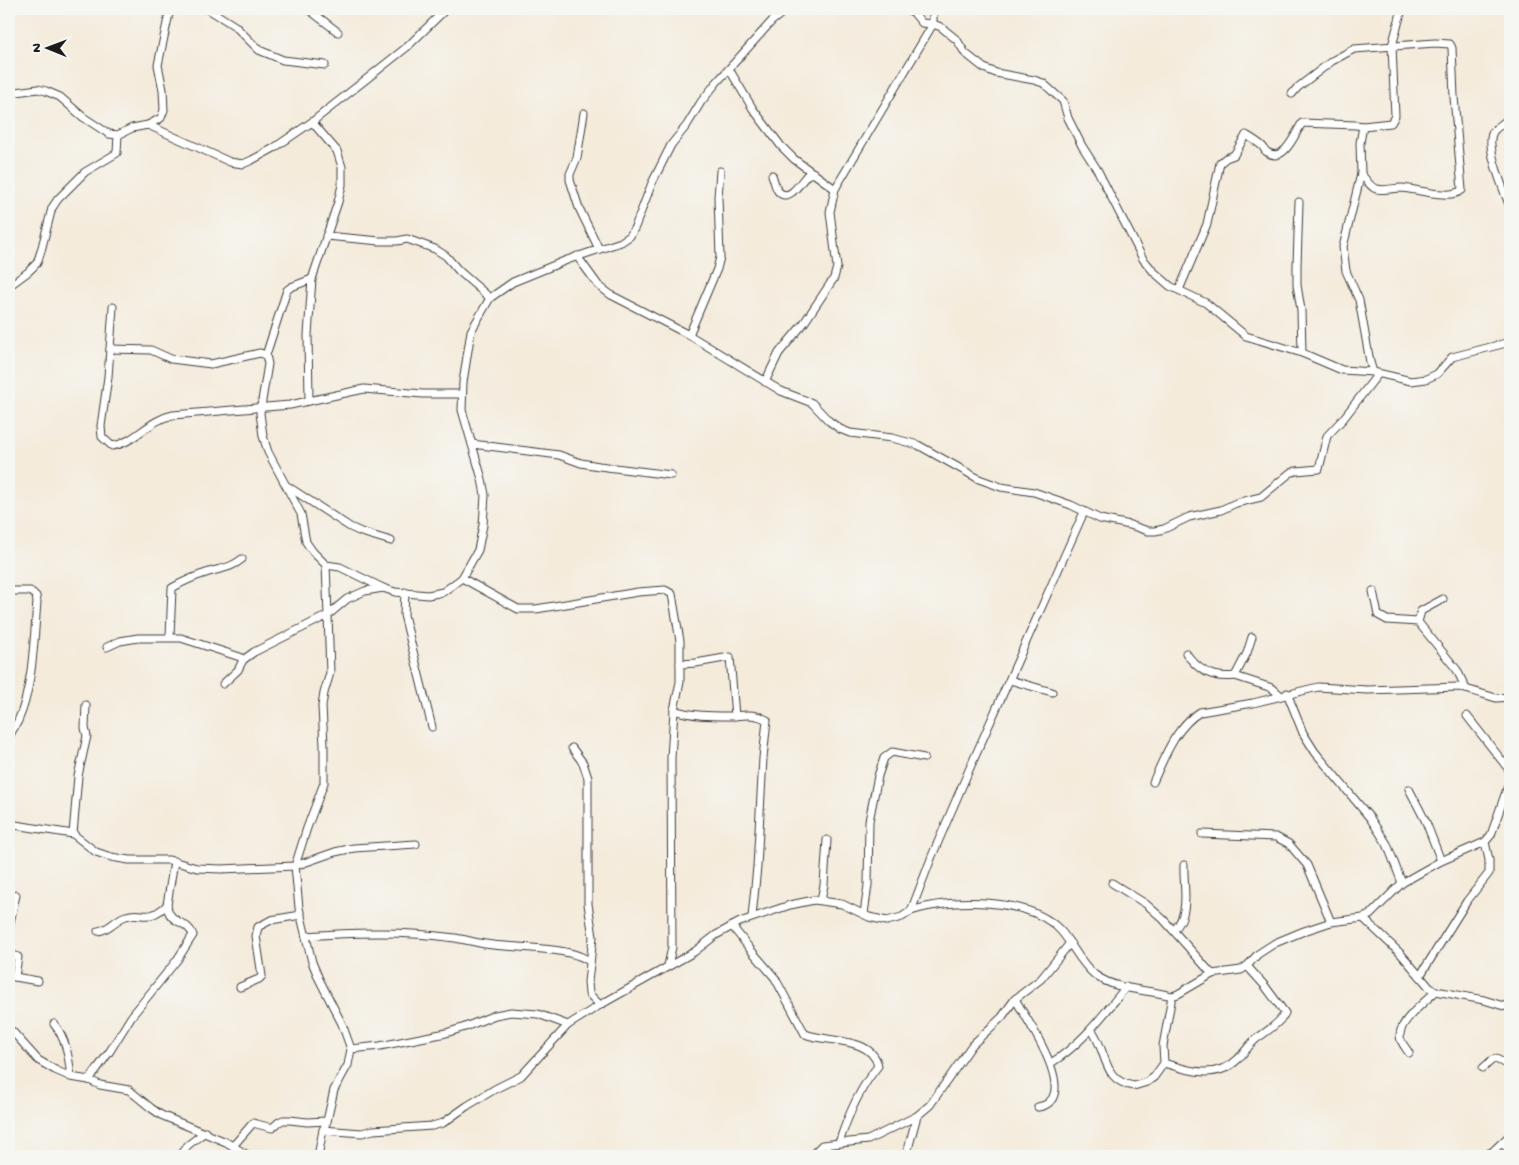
<svg xmlns="http://www.w3.org/2000/svg" width="1519" height="1165" viewBox="0 0 1519 1165" font-family="'Gochi Hand',sans-serif">
<style>
.lines{fill:none;stroke-linecap:round;stroke-linejoin:round}
.street-casing{stroke:#3c3b39;stroke-width:9}
.street{stroke:#fff;stroke-width:7}
</style>
<rect width="100%" height="100%" fill="#f6f6f2"/>
<filter id="ink" filterUnits="userSpaceOnUse"><feTurbulence type="fractalNoise" baseFrequency=".02" numOctaves="2"/><feDisplacementMap in="SourceGraphic" scale="10" xChannelSelector="R" yChannelSelector="G"/><feConvolveMatrix kernelMatrix="1 2 1 2 8 2 1 2 1" color-interpolation-filters="sRGB"/></filter>
<filter id="wash" filterUnits="userSpaceOnUse"><feTurbulence type="fractalNoise" baseFrequency=".0096" numOctaves="4" result="noise"/><feDisplacementMap in="SourceGraphic" scale="20" xChannelSelector="R" yChannelSelector="G"/><feGaussianBlur stdDeviation="1.12" result="paint"/><feColorMatrix in="noise" values="0 0 0 0 0 0 0 0 0 0 0 0 0 0 0 0 0 1.4 0 .05"/><feComposite in="paint" operator="in"/></filter>
<g filter="url(#wash)">
<rect width="100%" height="100%" fill="#f4ebdb"/>
</g>
<g filter="url(#ink)">
<g class="lines">
<!-- street casing -->
<g class="street-casing">
<g id="street">
<polyline points="208,9 235,26 259,50 283,60 325,65"/>
<polyline points="308,9 338,32"/>
<polyline points="906,9 913,12 922,23 933,24 933,9"/>
<polyline points="729,69 753,109 781,146 794,159 835,189"/>
<polyline points="9,93 38,89 46,91 60,97 83,117 109,134 118,135 132,128 148,125 230,162 243,164 252,160 274,148 312,122 407,47 446,9"/>
<path d="M1292 94 1297 88 1332 61 1354 49 1435 43 1450 44 1452 48 1454 97 1462 190C1450 200 1417 189 1401 188 1393 188 1382 192 1374 188 1369 185 1365 178 1361 174"/>
<polyline points="584,113 577,158 570,174 570,180 579,208 599,249"/>
<path d="M1510 117C1505 123 1497 126 1493 132 1484 145 1505 193 1510 207"/>
<polyline points="148,125 161,118 164,110 163,90 158,65 170,9"/>
<path d="M772 175C774 180 775 187 778 191 789 204 801 181 807 175L814 173"/>
<polyline points="1299,202 1297,266 1297,285 1301,310 1302,353"/>
<polyline points="326,236 380,241 397,241 407,239 435,249 446,256 459,271 490,298"/>
<polyline points="577,256 598,285 611,295 689,335 781,391 812,403 829,421 840,429 850,433 892,438 918,445 979,479 1001,487 1034,492 1071,505 1100,519 1130,525 1148,531 1155,531 1164,529 1189,517 1221,510 1236,503 1261,497 1290,473 1296,471 1319,469 1327,436 1343,419 1378,374"/>
<polyline points="9,286 28,272 37,263 41,251 52,208 58,199 85,172 117,153 118,135"/>
<path d="M1179 290 1207 224 1220 163 1226 158 1234 155 1246 135C1251 138 1258 142 1262 146 1267 151 1262 148 1267 152 1284 164 1295 134 1302 123L1356 125 1363 126"/>
<path d="M113 307 108 377 101 426 102 437 112 446C135 443 148 420 173 415L290 405 364 389 423 394H462"/>
<polyline points="689,335 717,269 720,257 718,197 720,171"/>
<polyline points="110,349 151,350 171,359 211,364 260,353 266,355 268,364 260,413 263,436 268,452 301,514 306,542 313,552 326,565 340,567 383,588"/>
<polyline points="266,355 287,290 291,287 312,279"/>
<polyline points="1373,372 1370,362 1359,300 1346,271 1343,247 1361,174 1360,143 1363,126 1391,123 1395,116 1392,46 1402,9"/>
<polyline points="765,382 779,353 804,323 834,278 837,267 830,212 835,189 933,24 941,27 957,40 965,53 984,68 996,73 1034,80 1043,83 1063,101 1068,118 1082,146 1098,171 1143,259 1154,272 1170,286 1206,303 1246,336 1302,353 1342,370 1373,372 1411,381 1426,379 1437,374 1452,357 1456,356 1510,342"/>
<polyline points="309,401 308,335 312,279 338,202 342,185 342,167 337,151 312,122"/>
<polyline points="472,444 559,455 581,463 599,466 671,475"/>
<polyline points="287,486 350,527 361,532 391,541"/>
<polyline points="462,578 518,609 536,609 638,592 665,590 672,594 680,641 680,682 674,710 671,758 672,947 668,966"/>
<path d="M9 591H30L36 596 37 602C34 638 33 688 18 721 15 727 11 731 9 738"/>
<polyline points="1373,591 1378,615 1387,620 1418,622 1457,670 1466,689"/>
<polyline points="405,592 404,615 432,727"/>
<polyline points="1418,622 1421,611 1443,599"/>
<path d="M170 637 172 588C184 581 196 576 209 572 223 568 231 568 242 559"/>
<polyline points="107,647 120,641 138,638 181,638 240,657 243,660 238,670 223,684"/>
<path d="M1186 653C1198 671 1214 679 1235 676L1247 653 1252 637"/>
<polyline points="243,660 254,652 328,615 326,565"/>
<polyline points="680,664 696,663 730,657 735,716"/>
<polyline points="1235,676 1272,688 1280,695"/>
<polyline points="1010,680 1052,692"/>
<polyline points="1287,693 1303,733 1315,752 1370,818 1387,844 1402,883"/>
<path d="M674 710C692 716 710 716 729 716 742 716 754 712 767 720L763 758 757 867 752 917"/>
<polyline points="1467,716 1510,771"/>
<polyline points="572,748 583,763 588,778 588,904 593,937 588,982 589,994 600,1005"/>
<path d="M1153 782C1164 758 1176 726 1200 712L1253 703 1318 687 1367 690 1459 687 1496 698 1510 697"/>
<polyline points="1409,789 1426,822 1441,861"/>
<polyline points="9,824 73,834 96,852 111,857 129,860 169,860 197,868 221,869 295,866 335,852 354,848 416,844"/>
<polyline points="73,834 78,776 87,736 85,728 86,705"/>
<polyline points="1202,834 1276,837 1289,844 1307,865 1331,922"/>
<polyline points="1112,883 1146,904 1163,919 1212,974"/>
<polyline points="821,900 824,885 827,840"/>
<path d="M911 911C951 898 1029 897 1060 930 1072 943 1080 963 1095 975 1117 991 1147 989 1172 996L1178 994 1212 974 1241 970 1247 966 1258 954 1275 943 1304 931 1331 922 1363 918 1370 915 1402 883 1441 861 1485 842 1491 835 1510 780"/>
<polyline points="864,914 868,885 869,821 878,776 884,758 892,752 924,758"/>
<polyline points="1363,918 1401,954 1430,988 1436,991 1484,1000 1510,1008"/>
<path d="M732 926 750 949 775 978 805 1034C827 1043 872 1036 878 1066 859 1089 848 1115 839 1143"/>
<polyline points="9,927 16,895"/>
<path d="M1174 930C1191 913 1183 887 1184 865"/>
<path d="M98 931C110 930 115 919 126 916 144 910 146 924 167 905"/>
<path d="M306 936C355 932 407 931 455 938 468 940 480 944 493 945 517 948 573 947 590 962"/>
<polyline points="9,953 18,957 15,977"/>
<polyline points="9,976 38,981"/>
<polyline points="1420,976 1467,901 1489,873 1489,860 1485,842"/>
<polyline points="240,987 259,979 262,976 256,936 258,927 271,920 301,915"/>
<path d="M1015 999C1026 1018 1083 1100 1038 1107"/>
<path d="M54 1024C66 1038 69 1058 71 1077"/>
<path d="M1091 1029C1108 1051 1101 1081 1134 1086L1147 1082 1154 1077 1164 1063 1163 1046 1172 996"/>
<polyline points="9,1030 12,1031 38,1060 55,1070 71,1077 89,1080 100,1085 129,1090 151,1108 161,1115 226,1142 249,1156"/>
<polyline points="351,1049 380,1046 446,1033 465,1027 495,1015 511,1012 538,1014 568,1025"/>
<path d="M1409 1053C1406 1048 1400 1042 1400 1036 1399 1021 1426 1001 1436 991"/>
<path d="M1051 1063C1082 1044 1103 1015 1126 987"/>
<path d="M1164 1063C1189 1071 1217 1080 1238 1059 1244 1053 1249 1045 1256 1039 1265 1033 1281 1022 1285 1013L1265 986 1247 966"/>
<polyline points="1483,1068 1492,1060 1496,1059 1510,1066"/>
<path d="M89 1080 110 1051 131 1017 177 960 193 935C187 919 169 925 167 905L174 861"/>
<polyline points="323,1130 362,1133 373,1130 432,1126 443,1123 467,1106 495,1089 521,1076 568,1025 600,1005 694,952 716,935 740,922 790,905 814,900 842,904 869,917 887,921 902,917 911,911 932,856 969,770 1084,512"/>
<polyline points="1502,1144 1510,1149"/>
<polyline points="233,1146 253,1123 272,1128 279,1122 283,1120 290,1120 307,1122 327,1121"/>
<polyline points="179,1156 188,1145 205,1132"/>
<polyline points="318,1156 323,1130 327,1121 334,1090 348,1065 351,1049 342,1024 319,979 312,962 299,908 295,866 307,828 324,783 324,746 322,706 324,693 330,673 328,615 347,599 365,591 383,588 395,592 428,595 443,592 462,578 478,550 483,525 485,495 482,479 462,410 463,382 471,331 490,298 513,282 567,260 621,242 630,236 635,227 652,183 671,145 687,125 701,102 717,82 772,21 787,9"/>
<polyline points="811,1156 822,1145 868,1140 917,1116 930,1105 972,1045 1002,1017 1015,999 1041,979 1070,943"/>
<polyline points="906,1156 917,1116"/>
<polyline points="1168,1156 1168,1155"/>
<polyline points="1482,1156 1492,1152 1510,1135"/>
</g>
</g>
<!-- street -->
<use href="#street" class="street"/>
</g>
</g>
<!-- margin -->
<rect width="1519" height="1165" fill="none" stroke="#f6f6f2" stroke-width="30"/>
<!-- north arrow -->
<g transform="translate(48 48) rotate(271)" stroke="#f6f6f2" stroke-width="4" paint-order="stroke">
<path d="M0-4L9 19L0 12L-9 19Z" fill="#1c1c1c"/>
<text y="-8" font-size="14" font-weight="bold" text-anchor="middle" fill="#1c1c1c">N</text>
</g>
</svg>
